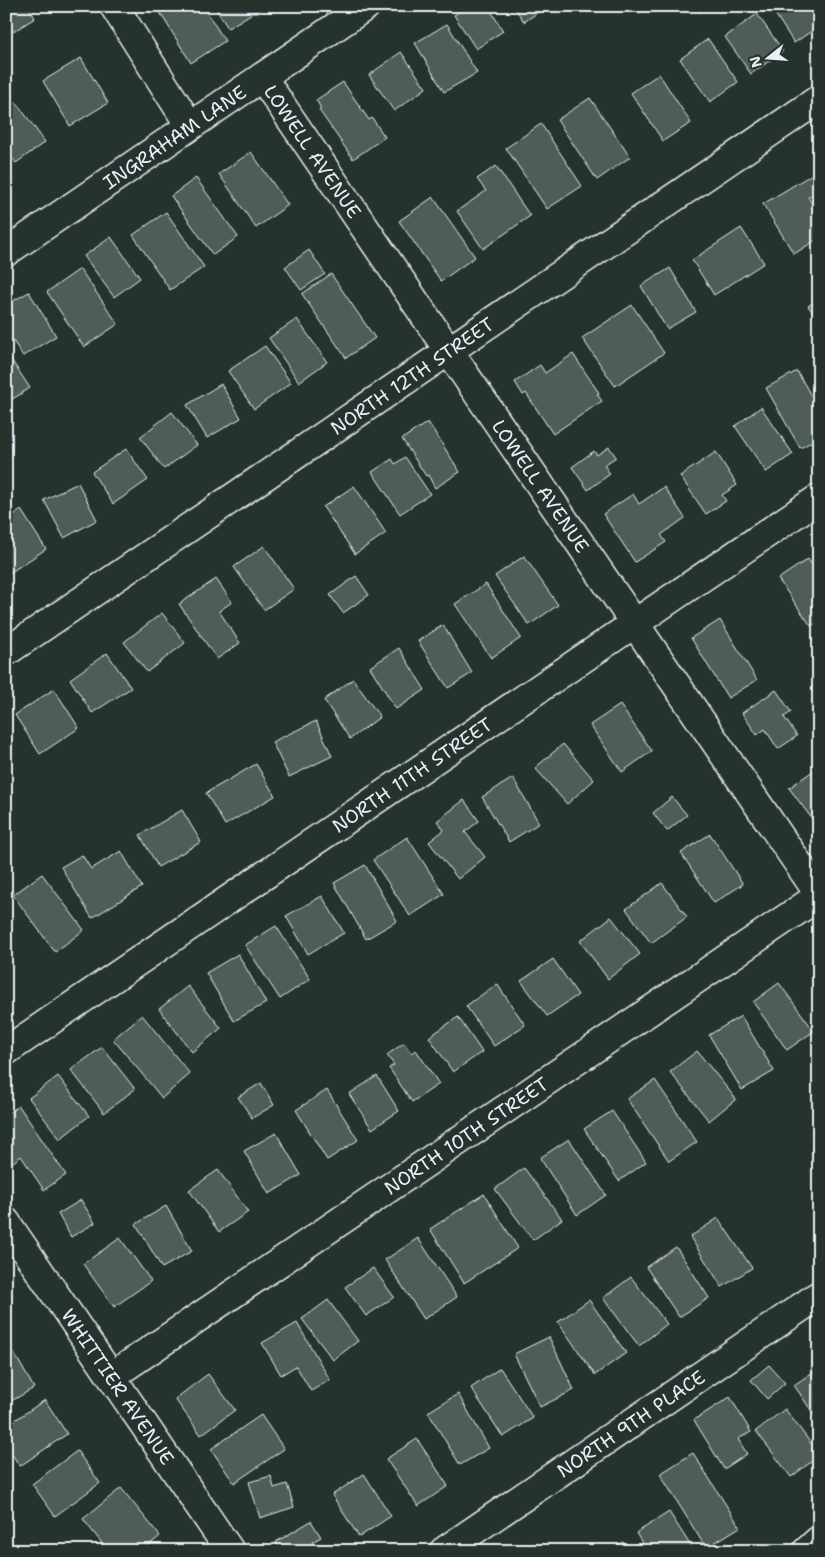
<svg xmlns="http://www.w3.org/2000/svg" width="825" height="1557" viewBox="0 0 825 1557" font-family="'Shantell Sans',sans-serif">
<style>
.building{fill:#505c59;stroke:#e8f1f8}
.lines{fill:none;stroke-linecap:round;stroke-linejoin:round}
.minor-casing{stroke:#e8f1f8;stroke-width:31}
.major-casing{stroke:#e8f1f8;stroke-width:31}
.minor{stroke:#26332d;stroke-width:28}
.major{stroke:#26332d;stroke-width:28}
.labels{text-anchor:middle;stroke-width:4;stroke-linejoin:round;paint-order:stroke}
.street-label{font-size:19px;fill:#e8f1f8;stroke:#26332d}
</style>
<rect width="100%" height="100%" fill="#26332d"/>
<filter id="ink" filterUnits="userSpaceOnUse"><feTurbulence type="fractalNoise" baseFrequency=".02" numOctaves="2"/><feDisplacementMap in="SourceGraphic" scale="10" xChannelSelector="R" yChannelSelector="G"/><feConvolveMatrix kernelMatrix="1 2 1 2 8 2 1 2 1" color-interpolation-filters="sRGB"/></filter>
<g filter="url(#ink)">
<!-- building -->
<g class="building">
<polygon points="6,6 28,6 35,18 6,36"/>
<polygon points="156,6 203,6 225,41 191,63"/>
<polygon points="214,6 257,6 259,9 228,28"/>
<polygon points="468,6 488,6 503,31 476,49 454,15"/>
<polygon points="514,6 547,6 524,22"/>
<polygon points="634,6 648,6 639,13"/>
<polygon points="696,6 709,6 699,12"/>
<polygon points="770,6 816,6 819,11 819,26 794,43"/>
<polygon points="757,14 783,51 751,74 725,37"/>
<polygon points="447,24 477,73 444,92 415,43"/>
<polygon points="708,39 738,82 710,102 680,59"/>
<polygon points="401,52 426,88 394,111 369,75"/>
<polygon points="81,58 108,103 70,126 43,81"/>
<polygon points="659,74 691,123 663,141 631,93"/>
<polygon points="343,82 369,120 372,118 385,137 353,159 319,110 321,108 316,100"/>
<polygon points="590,98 630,157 597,180 557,120"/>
<polygon points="16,102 45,142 16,163 6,149 6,109"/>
<polygon points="541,124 582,186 547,209 506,148"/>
<polygon points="251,152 288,205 256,228 219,174"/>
<polygon points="496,166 530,216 483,249 457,211 486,191 477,179"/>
<polygon points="819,170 819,191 808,197 819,215 819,238 794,254 763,204"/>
<polygon points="196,178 238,237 213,255 171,196"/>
<polygon points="433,197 475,257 441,281 399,221"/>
<polygon points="166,212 204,267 170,290 133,235"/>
<polygon points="741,228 764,263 714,295 692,260"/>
<polygon points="111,237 140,278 114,297 84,256"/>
<polygon points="309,250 325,274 301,290 285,267"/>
<polygon points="670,268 696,312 667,329 641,286"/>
<polygon points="80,269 118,324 84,347 47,292"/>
<polygon points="331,274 375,338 346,358 302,294"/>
<polygon points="29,292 56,336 23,356 6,330 6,305"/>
<polygon points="819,299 819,321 808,306"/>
<polygon points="632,305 664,353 615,386 582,338"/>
<polygon points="297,319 327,362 299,382 269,338"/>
<polygon points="265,346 291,383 254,409 228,371"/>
<polygon points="6,352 30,388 6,403"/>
<polygon points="573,354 599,393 597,394 602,401 553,434 526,393 523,395 515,382 540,365 545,373"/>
<polygon points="797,371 819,410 819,438 800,448 766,388"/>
<polygon points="221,384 241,418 207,438 187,405"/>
<polygon points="761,407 793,454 766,472 735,426"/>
<polygon points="172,412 197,445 164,469 140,437"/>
<polygon points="428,422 460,472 435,488 428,475 426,476 402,439"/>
<polygon points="609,447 616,457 604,465 610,474 588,490 572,467 594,451 597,455"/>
<polygon points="126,449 148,480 113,504 92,472"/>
<polygon points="716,452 737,485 722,495 726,501 706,514 680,476"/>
<polygon points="405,457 430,494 400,514 372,472 392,459 395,464"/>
<polygon points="78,483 97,520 64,538 44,500"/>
<polygon points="354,486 386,533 355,554 323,507"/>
<polygon points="664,487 685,518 661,535 666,542 635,562 603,514 633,494 639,504"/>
<polygon points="21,510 46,549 8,574 6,571 6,520"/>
<polygon points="264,546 294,589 264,610 234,567"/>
<polygon points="524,556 558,605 529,625 495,576"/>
<polygon points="808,559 819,575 819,621 811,626 778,579"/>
<polygon points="356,576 369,595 343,613 330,595"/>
<polygon points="216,579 232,602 219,611 240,643 217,659 179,604"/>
<polygon points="486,584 521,638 491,658 455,604"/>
<polygon points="162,613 185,643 147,672 124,642"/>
<polygon points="720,620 757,680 728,698 691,638"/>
<polygon points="443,625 472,673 448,688 418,641"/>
<polygon points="399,648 425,690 396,709 370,667"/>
<polygon points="107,653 131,688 92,713 70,679"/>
<polygon points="353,679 380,717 350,739 324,700"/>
<polygon points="54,689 79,728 40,754 15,715"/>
<polygon points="776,690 791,712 784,717 797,736 778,749 765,729 757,735 742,713"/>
<polygon points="620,705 652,751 622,772 590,725"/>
<polygon points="316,721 332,756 289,777 272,742"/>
<polygon points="563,744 594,780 567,804 535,768"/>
<polygon points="256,764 275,796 225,825 206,793"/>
<polygon points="817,768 819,771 819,828 789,788"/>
<polygon points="513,778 539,823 509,842 482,797"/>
<polygon points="672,797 687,815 667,831 653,813"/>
<polygon points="464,800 479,821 465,832 485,857 458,879 429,842 444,830 437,821"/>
<polygon points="182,810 201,842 158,867 140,835"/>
<polygon points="710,834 743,884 714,903 681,853"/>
<polygon points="407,837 444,894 410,916 373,860"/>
<polygon points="121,851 142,887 92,918 61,867 82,855 91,869"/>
<polygon points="365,865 397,921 366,939 334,883"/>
<polygon points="42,874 84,930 55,952 13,895"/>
<polygon points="662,883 687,917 651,943 626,909"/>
<polygon points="322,896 344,933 308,954 286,916"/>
<polygon points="611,917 640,954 608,979 580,941"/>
<polygon points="276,926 310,979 280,999 245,945"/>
<polygon points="238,954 266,1003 234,1021 206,973"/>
<polygon points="553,959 578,995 547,1016 521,981"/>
<polygon points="779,983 814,1031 787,1050 753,1002"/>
<polygon points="497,984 525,1025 494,1046 466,1006"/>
<polygon points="188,986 221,1028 192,1052 159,1009"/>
<polygon points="142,1015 190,1074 162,1098 113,1039"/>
<polygon points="741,1016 774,1071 742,1090 709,1035"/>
<polygon points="458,1017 482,1052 453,1072 429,1037"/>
<polygon points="404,1043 411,1053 416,1050 439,1084 412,1102 389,1068 394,1065 387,1055"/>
<polygon points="102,1047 135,1089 104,1113 71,1070"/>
<polygon points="697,1051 736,1099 709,1121 670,1072"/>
<polygon points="58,1076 89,1116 60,1139 29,1098"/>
<polygon points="377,1076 399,1111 372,1129 349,1094"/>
<polygon points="655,1080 697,1142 669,1161 627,1099"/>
<polygon points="261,1083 274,1105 252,1118 238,1097"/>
<polygon points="327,1090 358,1140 327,1160 296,1110"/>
<polygon points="19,1106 66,1175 44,1190 21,1156 8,1166 6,1164 6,1114"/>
<polygon points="612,1111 646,1162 619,1181 584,1129"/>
<polygon points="276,1133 301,1175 269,1194 244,1151"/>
<polygon points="569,1139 606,1195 577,1215 540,1158"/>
<polygon points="524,1168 562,1219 533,1240 495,1189"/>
<polygon points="218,1170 248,1212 219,1232 189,1190"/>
<polygon points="484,1194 518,1248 464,1283 430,1229"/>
<polygon points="81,1200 95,1223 71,1237 58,1214"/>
<polygon points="166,1206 192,1251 162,1268 136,1224"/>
<polygon points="718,1218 752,1268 722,1287 690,1237"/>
<polygon points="120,1238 151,1281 114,1307 83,1264"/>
<polygon points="418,1238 457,1297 424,1319 385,1260"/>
<polygon points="676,1247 709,1298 679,1317 646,1267"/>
<polygon points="373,1268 394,1297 366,1316 345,1287"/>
<polygon points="631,1277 667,1324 639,1346 603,1298"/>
<polygon points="328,1300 358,1341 333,1360 302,1319"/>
<polygon points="589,1300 626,1353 595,1375 558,1322"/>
<polygon points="297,1323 330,1380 311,1391 296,1366 281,1375 262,1343"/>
<polygon points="549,1337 574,1390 540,1407 514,1354"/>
<polygon points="14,1353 34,1388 6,1404 6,1357"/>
<polygon points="819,1357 819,1422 794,1385 816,1370 812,1362"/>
<polygon points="769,1365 785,1383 767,1399 751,1380"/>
<polygon points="500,1368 533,1418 503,1437 471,1388"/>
<polygon points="208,1374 235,1410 201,1435 175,1399"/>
<polygon points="458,1394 489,1448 460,1465 428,1412"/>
<polygon points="730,1397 751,1432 738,1439 747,1454 724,1469 694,1420"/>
<polygon points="45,1400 67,1434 20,1466 6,1446 6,1426"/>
<polygon points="785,1409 819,1454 819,1456 791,1477 756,1431"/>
<polygon points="261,1415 284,1449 234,1483 211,1449"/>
<polygon points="417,1439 448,1486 418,1506 386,1459"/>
<polygon points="77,1451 100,1483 55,1516 32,1484"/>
<polygon points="693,1453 740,1527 706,1548 660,1474"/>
<polygon points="364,1474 391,1516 359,1537 332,1495"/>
<polygon points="271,1476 274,1488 287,1484 294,1507 260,1518 249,1482"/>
<polygon points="121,1488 160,1536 142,1551 108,1551 83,1519"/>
<polygon points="669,1512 694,1551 647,1551 636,1533"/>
<polygon points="311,1521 321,1537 312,1542 318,1551 281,1551 276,1542"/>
<polygon points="623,1542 629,1551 609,1551"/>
</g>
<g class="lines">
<!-- minor casing -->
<g class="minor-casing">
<g id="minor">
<polyline points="114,6 190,126"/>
<path id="s1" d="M262 77 819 894"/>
<path id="s2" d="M6 252 366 6"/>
<path id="s3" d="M6 652 819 99"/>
<path id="s4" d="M6 1051 819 498"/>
<path id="s5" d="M6 1222 230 1551"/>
<path id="s6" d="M112 1376 819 896"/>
<path id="s7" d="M444 1551 819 1295"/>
</g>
</g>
<!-- major casing -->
<g class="major-casing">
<polyline id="major" points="807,1551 819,1540"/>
</g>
<!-- minor -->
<use href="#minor" class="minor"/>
<!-- major -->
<use href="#major" class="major"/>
</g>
</g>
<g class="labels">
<!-- street labels -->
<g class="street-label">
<text dy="7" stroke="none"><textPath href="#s2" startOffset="204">INGRAHAM LANE</textPath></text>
<text dy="7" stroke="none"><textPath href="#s1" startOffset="90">LOWELL AVENUE</textPath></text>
<text dy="7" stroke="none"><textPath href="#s3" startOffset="491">NORTH 12TH STREET</textPath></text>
<text dy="7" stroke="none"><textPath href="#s1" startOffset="495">LOWELL AVENUE</textPath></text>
<text dy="7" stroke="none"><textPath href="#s4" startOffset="491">NORTH 11TH STREET</textPath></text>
<text dy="7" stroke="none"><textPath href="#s6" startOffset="428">NORTH 10TH STREET</textPath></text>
<text dy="7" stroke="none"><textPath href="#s5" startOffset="199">WHITTIER AVENUE</textPath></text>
<text dy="7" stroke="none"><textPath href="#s7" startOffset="226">NORTH 9TH PLACE</textPath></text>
</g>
</g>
<!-- margin -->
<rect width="825" height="1557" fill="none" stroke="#26332d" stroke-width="25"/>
<rect x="12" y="12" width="800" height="1532" fill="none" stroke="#e8f1f8" stroke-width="2" filter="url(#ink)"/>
<!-- north arrow -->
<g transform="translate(768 58) rotate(253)" stroke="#26332d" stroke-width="4" paint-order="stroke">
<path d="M0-4L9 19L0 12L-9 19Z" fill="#e8f1f8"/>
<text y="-8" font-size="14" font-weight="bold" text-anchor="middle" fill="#e8f1f8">N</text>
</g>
</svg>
